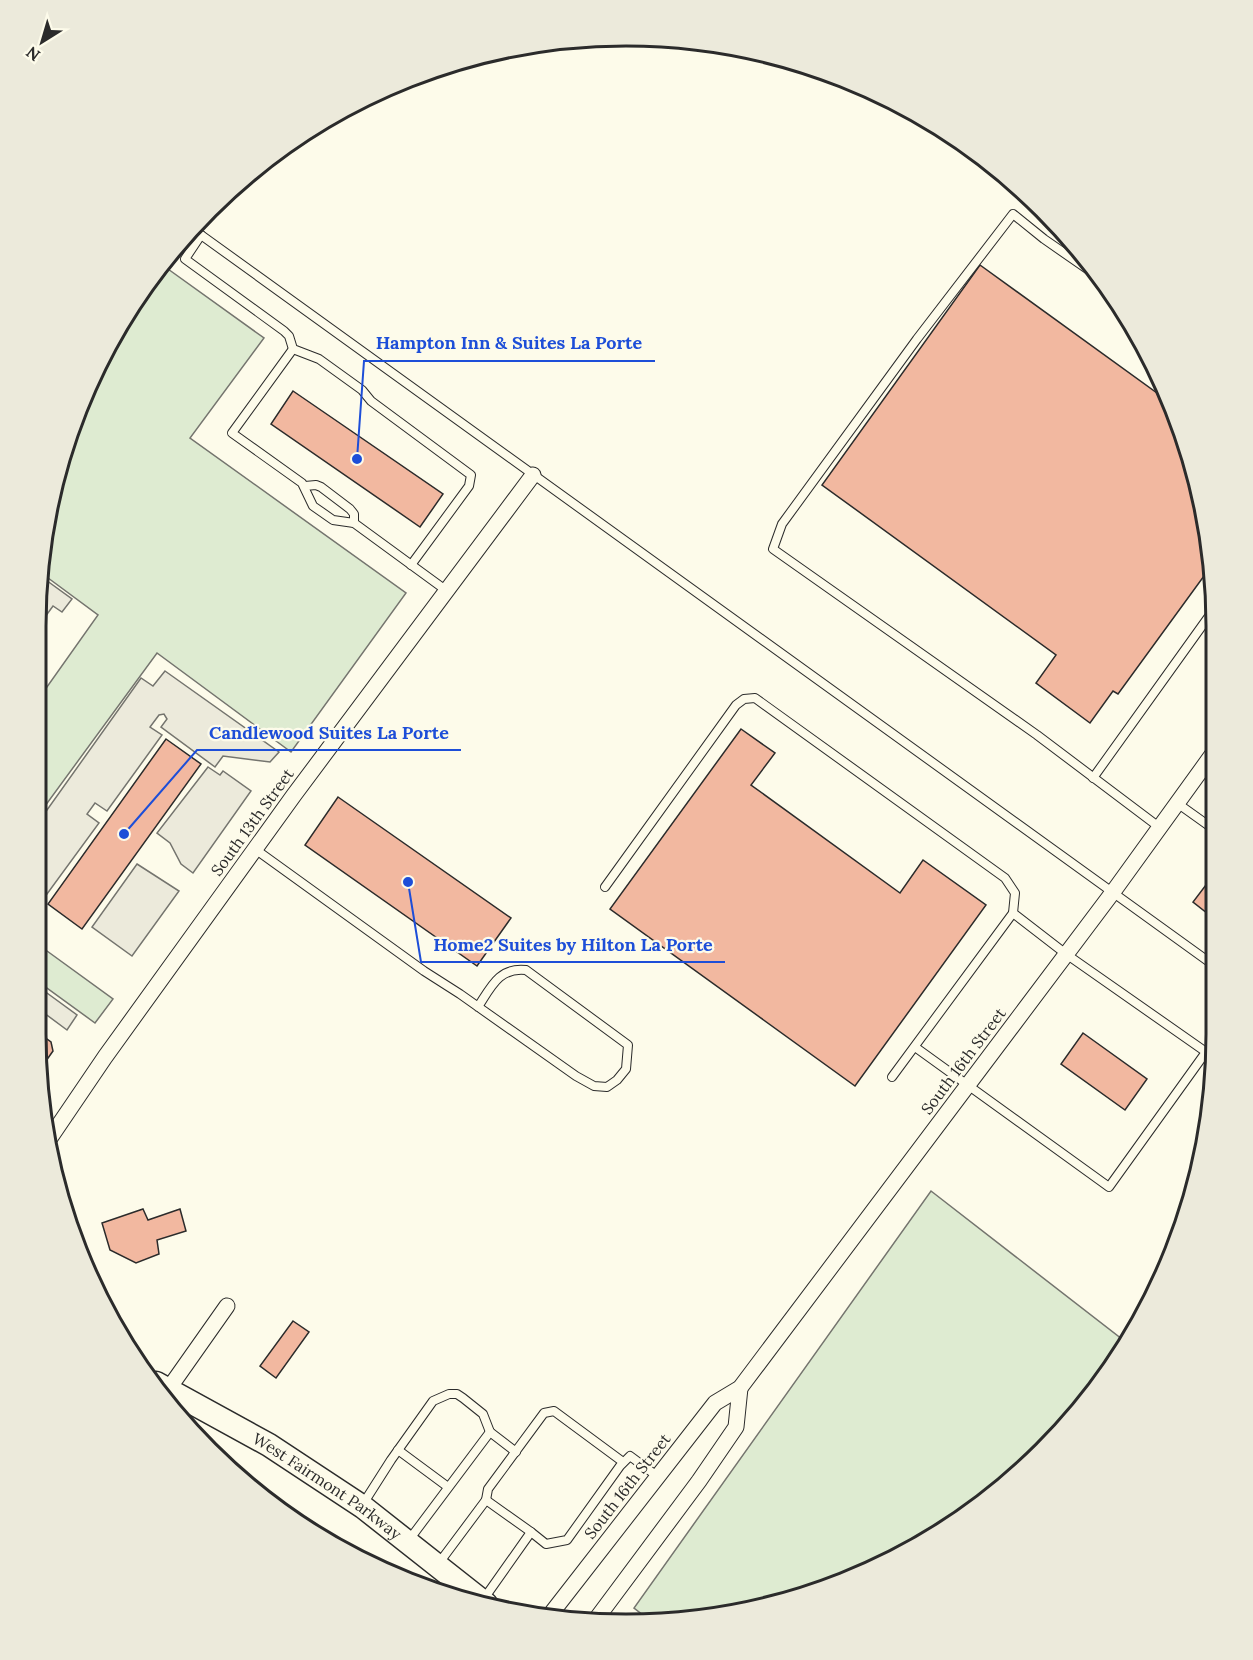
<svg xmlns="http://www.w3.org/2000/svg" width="1253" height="1660" viewBox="0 0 1253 1660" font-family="Lora,serif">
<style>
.green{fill:#deebd1;stroke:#74746e;stroke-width:1.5}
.parking{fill:#eceadb;stroke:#74746e;stroke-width:1.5}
.building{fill:#f2b8a0;stroke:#2b2b2b;stroke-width:1.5}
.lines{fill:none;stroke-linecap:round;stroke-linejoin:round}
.lane-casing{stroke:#2b2b2b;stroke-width:10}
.street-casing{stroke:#2b2b2b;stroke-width:17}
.primary-casing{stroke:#2b2b2b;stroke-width:25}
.lane{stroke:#fdfbea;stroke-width:8}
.street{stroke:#fdfbea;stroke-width:15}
.primary{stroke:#fdfbea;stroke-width:22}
.labels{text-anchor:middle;stroke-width:4.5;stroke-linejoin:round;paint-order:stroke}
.street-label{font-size:16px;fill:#2b2b2b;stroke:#fdfbea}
.rim{fill:none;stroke:#2b2b2b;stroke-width:3}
.leader{fill:none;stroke:#1d4ed8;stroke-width:2}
.callout-dot{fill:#1d4ed8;stroke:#fdfbea;stroke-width:2}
.callout-label{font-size:18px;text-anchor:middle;font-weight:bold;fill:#1d4ed8;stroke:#fdfbea;stroke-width:4.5;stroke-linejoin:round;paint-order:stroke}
</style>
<rect width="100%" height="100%" fill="#fdfbea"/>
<!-- green -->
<g class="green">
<polygon points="161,264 264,338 190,438 406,593 291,752 157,653 37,817 37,701 98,615 40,572 56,473 97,365"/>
<polygon points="36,943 113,999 95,1023 36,980"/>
<polygon points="931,1191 1127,1343 1118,1361 1044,1451 955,1524 817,1593 665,1623 652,1622 634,1608"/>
</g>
<!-- parking -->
<g class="parking">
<polygon points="39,575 72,599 62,612 53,606 37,628 37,588"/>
<polygon points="165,671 279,752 270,762 223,756 215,767 161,727 167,719 164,714 159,715 150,727 162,735 107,811 95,803 87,814 99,823 47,894 36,887 37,824 141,678 153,686"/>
<polygon points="208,767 220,775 223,771 251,791 193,873 181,864 170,843 157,833"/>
<polygon points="137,864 179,891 132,956 92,927"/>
<polygon points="36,985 77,1015 67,1030 36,1007"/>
</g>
<!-- building -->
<g class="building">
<polygon points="980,265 1168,401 1186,436 1212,550 1212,565 1118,694 1113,691 1090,723 1036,683 1056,655 822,485"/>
<polygon points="293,391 443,494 420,527 271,424"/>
<polygon points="741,729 775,753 751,785 900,893 923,860 986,905 855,1086 610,909"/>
<polygon points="166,739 201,764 82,929 48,904"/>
<polygon points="338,797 511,918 477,966 305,845"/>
<polygon points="1212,877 1212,917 1193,902"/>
<polygon points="36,1031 51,1042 53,1051 41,1068"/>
<polygon points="1083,1033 1147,1079 1125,1110 1061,1064"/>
<polygon points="143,1209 148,1220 180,1209 186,1231 157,1240 159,1254 136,1263 110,1250 102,1223"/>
<polygon points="293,1321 309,1332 276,1378 260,1366"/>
</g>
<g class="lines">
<!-- lane casing -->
<g class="lane-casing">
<g id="lane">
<polyline points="192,229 201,235 185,259 284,331 289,336 293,349 319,359 362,390 371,401 471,475 469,486 411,565"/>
<polyline points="201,235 1212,964"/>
<polyline points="1103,280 1044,239 1013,214 917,339 782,524 773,549 1037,735 1159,827"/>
<polyline points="293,349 232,433 302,483 313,506 333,520 354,523 447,591"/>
<polyline points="305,486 316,485 321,487 350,509 354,514 354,523"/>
<polyline points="1093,778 1212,612"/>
<polyline points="1177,803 1212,828"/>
<path d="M255 849 424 971 460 994 576 1076 594 1086 607 1087 617 1080 626 1069 628 1045 526 970C499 967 491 987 478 1007"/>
<polyline points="605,887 736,705 744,699 755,698 1005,878 1015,893 1013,913 1066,954 1206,1052 1109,1187 915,1047"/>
<polyline points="892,1077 1013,913"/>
<polyline points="398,1450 448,1487"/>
<polyline points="486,1500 488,1489 544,1413 554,1411 623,1462"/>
<polyline points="363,1504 391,1460 433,1401 449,1394 457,1394 463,1398 483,1414 490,1432"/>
<polyline points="409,1540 490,1432 516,1452"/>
<polyline points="439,1563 486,1500 531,1532"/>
<polyline points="483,1600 531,1532 546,1544 567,1540 620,1466 630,1456 657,1476"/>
</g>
</g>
<!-- street casing -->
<g class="street-casing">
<g id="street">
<polyline points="50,1138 105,1057 294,795 533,475"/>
<polyline points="165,1394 227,1306"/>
<polyline points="550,1615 715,1403 740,1388 1113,892 1212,755"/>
<polyline points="597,1618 699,1481 736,1427 740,1388"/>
</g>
</g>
<!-- primary casing -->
<g class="primary-casing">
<g id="primary">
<path id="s1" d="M156 1383 269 1445 363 1507 486 1604"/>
</g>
</g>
<!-- lane -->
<use href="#lane" class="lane"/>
<!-- street -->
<use href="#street" class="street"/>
<!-- primary -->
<use href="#primary" class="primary"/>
</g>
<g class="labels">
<!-- street labels -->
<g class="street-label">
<text transform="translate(252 822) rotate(-54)" y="6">South 13th Street</text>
<text transform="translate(963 1061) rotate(-53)" y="6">South 16th Street</text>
<text dy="6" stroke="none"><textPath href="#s1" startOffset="200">West Fairmont Parkway</textPath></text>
<text transform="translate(627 1486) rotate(-52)" y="6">South 16th Street</text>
</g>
</g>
<!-- crop -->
<path d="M0 0H1253V1660H0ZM626 46H626A580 580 0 0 1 1206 626V1034A580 580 0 0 1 626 1614H626A580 580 0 0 1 46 1034V626A580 580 0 0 1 626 46Z" fill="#eceadb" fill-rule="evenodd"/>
<path class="rim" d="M626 46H626A580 580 0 0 1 1206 626V1034A580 580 0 0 1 626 1614H626A580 580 0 0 1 46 1034V626A580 580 0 0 1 626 46Z"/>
<!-- callouts -->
<path class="leader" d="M357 459L364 361H655M124 834L197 750H461M408 882L421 962H725"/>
<g class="callout-dot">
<circle cx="357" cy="459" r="6"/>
<circle cx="124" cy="834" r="6"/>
<circle cx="408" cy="882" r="6"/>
</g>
<g class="callout-label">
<text x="509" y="349">Hampton Inn &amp; Suites La Porte</text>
<text x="329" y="739">Candlewood Suites La Porte</text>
<text x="573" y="951">Home2 Suites by Hilton La Porte</text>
</g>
<!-- north arrow -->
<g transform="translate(42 42) rotate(217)" stroke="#fdfbea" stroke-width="4.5" paint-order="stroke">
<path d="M0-4.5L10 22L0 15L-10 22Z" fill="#2b2b2b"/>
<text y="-9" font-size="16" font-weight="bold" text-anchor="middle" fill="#2b2b2b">N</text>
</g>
</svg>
